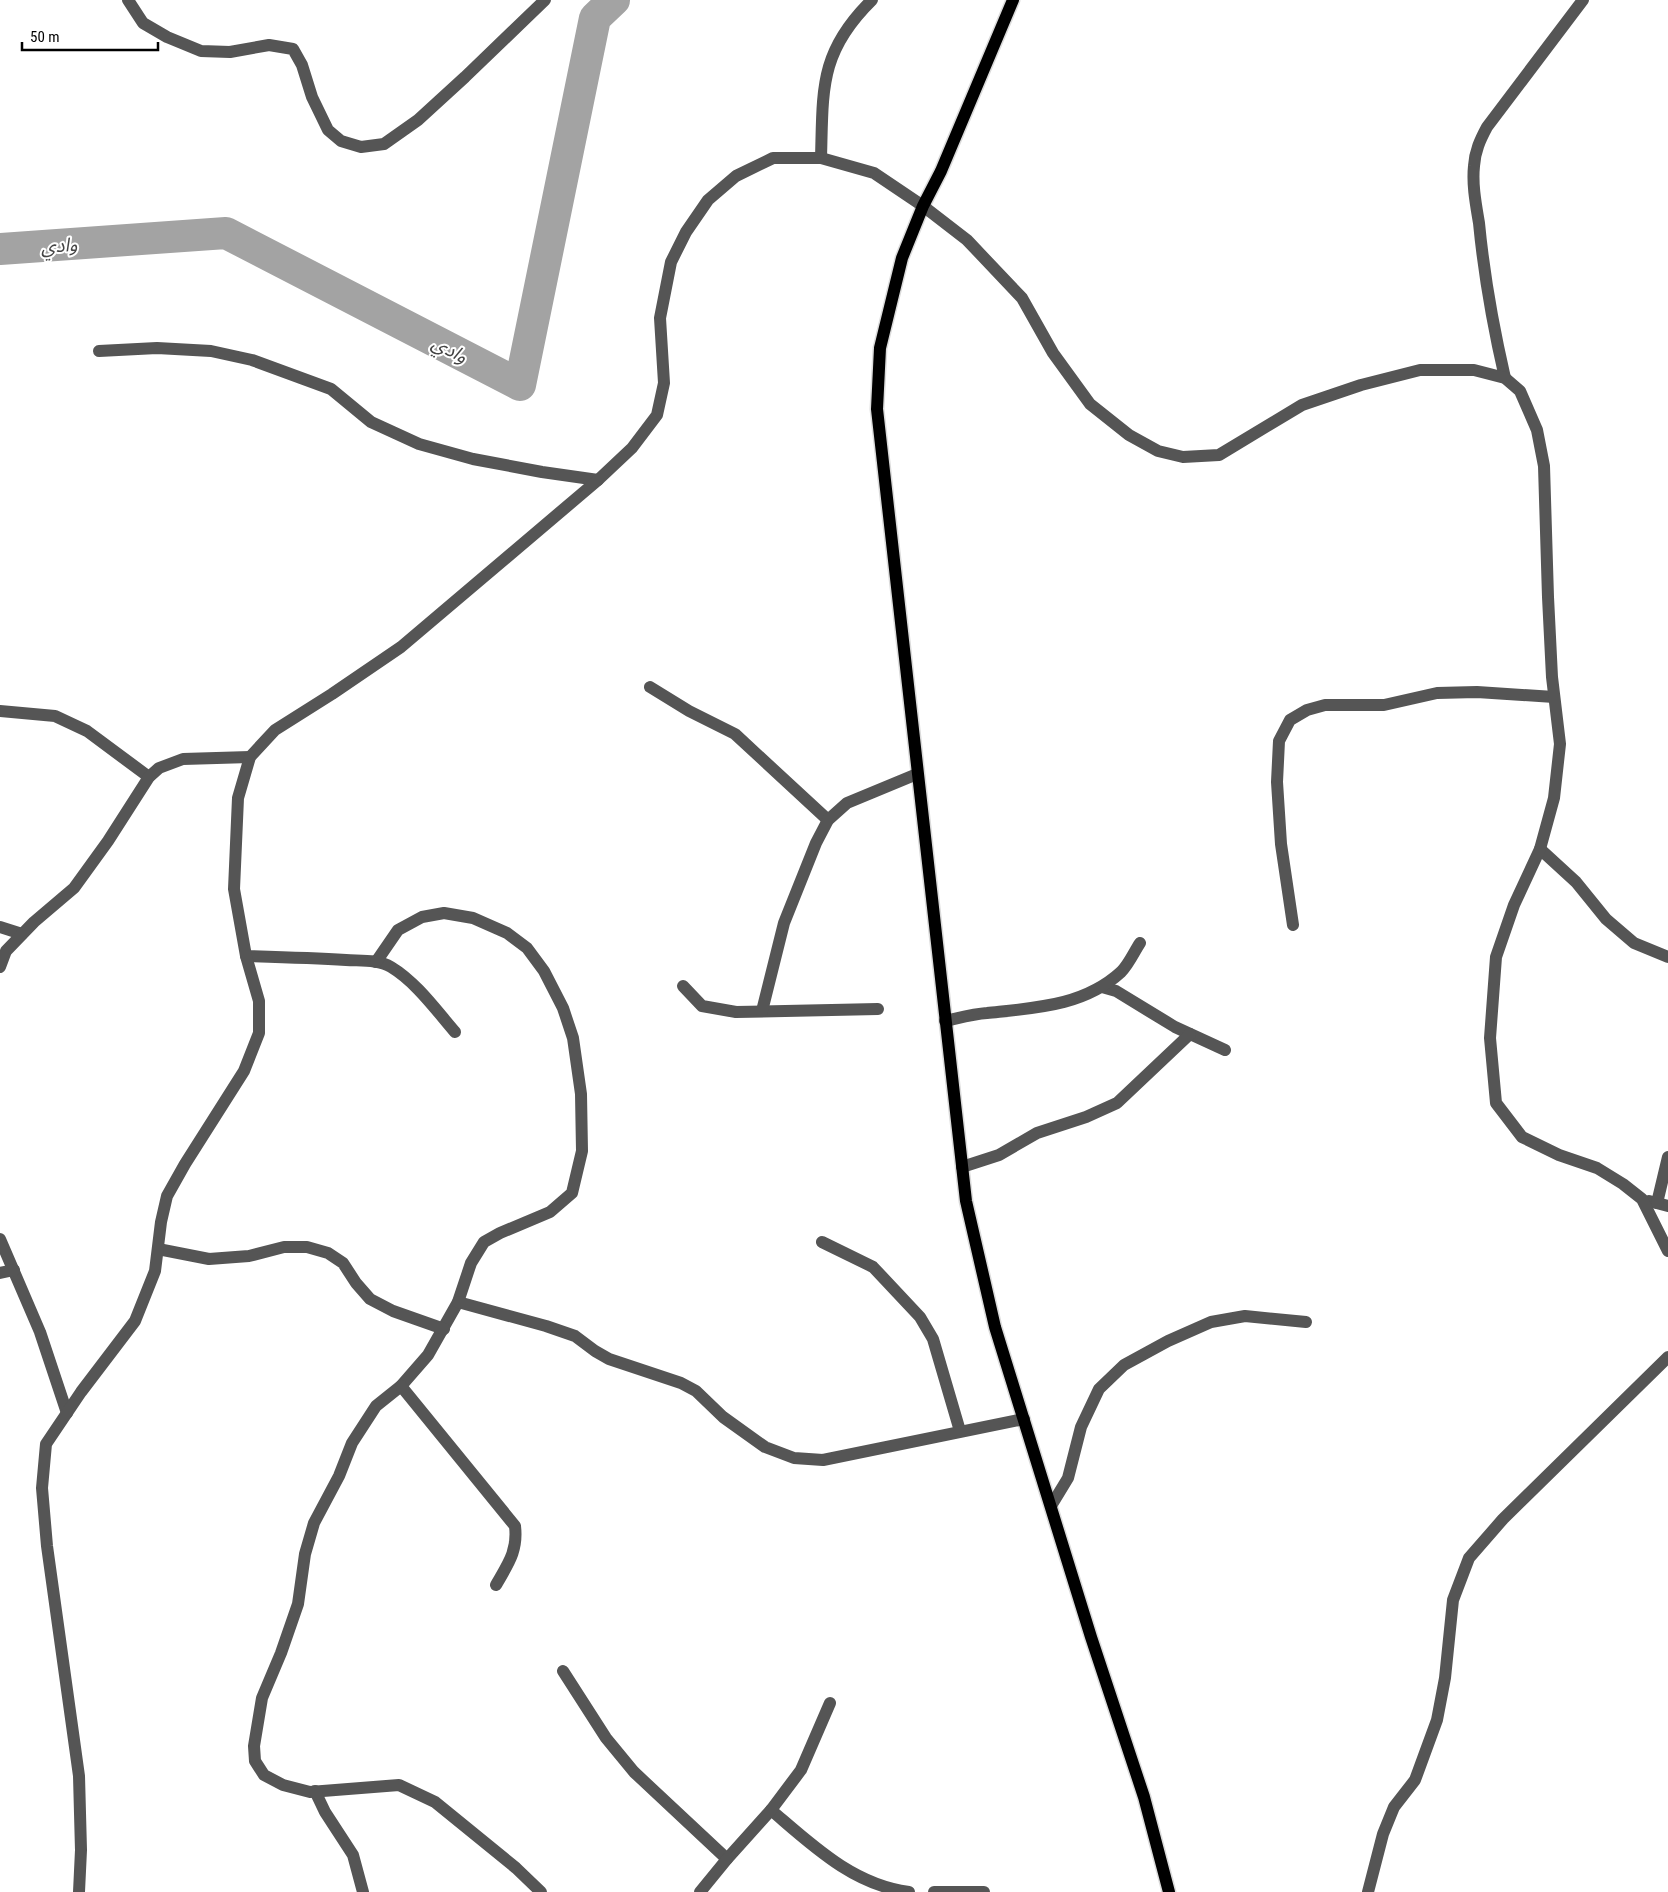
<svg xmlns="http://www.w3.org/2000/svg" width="1668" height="1892" viewBox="0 0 1668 1892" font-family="'Roboto Condensed','Noto Sans Arabic',sans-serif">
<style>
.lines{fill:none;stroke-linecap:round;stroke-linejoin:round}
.river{stroke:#a3a3a3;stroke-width:32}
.major-casing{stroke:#dbdbdb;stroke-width:15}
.minor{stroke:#555;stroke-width:12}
.major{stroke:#000;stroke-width:12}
.labels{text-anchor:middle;stroke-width:4;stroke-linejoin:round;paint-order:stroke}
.water-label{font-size:19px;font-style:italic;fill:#444;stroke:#fff}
</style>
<rect width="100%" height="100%" fill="#fff"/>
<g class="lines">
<!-- river -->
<polyline class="river" points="0,249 226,233 520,385 595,18 614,0"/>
<!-- major casing -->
<g class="major-casing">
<polyline id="major" points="1013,0 941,171 923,206 902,258 880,348 877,409 966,1201 995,1327 1091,1637 1144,1797 1169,1892"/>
</g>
<!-- minor -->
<g class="minor">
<polyline points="128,0 143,23 167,37 201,51 230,52 269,45 293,49 302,65 312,97 328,130 341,141 361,147 384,144 418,120 465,77 545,0"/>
<path d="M821 158C823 89 819 52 872 0"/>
<polyline points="99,351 157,348 211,351 252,360 331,389 371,422 419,444 473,459 542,472 598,480"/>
<path d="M1505 378C1493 326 1484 275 1479 223 1476 205 1472 185 1474 166 1475 151 1480 140 1487 127L1583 0"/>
<polyline points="650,687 689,711 735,734 828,820"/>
<polyline points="0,711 55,716 87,731 149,777"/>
<polyline points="1540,849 1576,882 1606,919 1634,943 1668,957"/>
<polyline points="1293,925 1281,844 1277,782 1279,741 1290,720 1307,710 1325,705 1384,705 1437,693 1477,692 1554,697"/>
<polyline points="0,927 22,934"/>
<path d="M246 956C280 957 313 958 346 960 360 961 378 959 391 967 416 982 436 1010 455 1032"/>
<polyline points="376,962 398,930 422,917 444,913 473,918 507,933 527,948 544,971 563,1008 573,1038 581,1094 582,1151 572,1193 550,1212 500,1233 484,1242 471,1263 458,1302 428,1355 401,1386 376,1406 352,1443 339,1476 314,1523 305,1554 298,1604 281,1653 262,1698 254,1746 255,1761 264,1775 283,1785 310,1792 399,1785 435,1802 516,1868 541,1892"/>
<polyline points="0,967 6,951 34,922 74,888 108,841 149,777 159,768 183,759 250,757"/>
<polyline points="683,986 702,1006 736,1012 878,1009"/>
<polyline points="1102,987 1116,991 1175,1027 1225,1050"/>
<polyline points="762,1011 784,923 816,843 828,820 847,803 917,774"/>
<path d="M945 1021C959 1018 973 1014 987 1013 1035 1008 1084 1006 1121 972 1129 964 1134 952 1140 943"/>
<polyline points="962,1167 999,1155 1037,1133 1086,1117 1117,1103 1190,1034"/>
<polyline points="1649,1201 1668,1206"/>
<polyline points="1657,1203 1668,1157"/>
<polyline points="0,1239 40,1332 67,1413"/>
<polyline points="822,1242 873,1267 920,1317 933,1339 960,1431"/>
<polyline points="158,1249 209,1259 249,1256 284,1247 307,1247 328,1253 343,1263 356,1283 370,1299 393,1311 444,1329"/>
<polyline points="0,1273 14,1270"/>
<polyline points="458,1302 546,1326 575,1336 595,1351 609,1359 681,1383 696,1391 723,1417 765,1447 794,1458 823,1460 1024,1419"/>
<path d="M401 1386 515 1526C518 1551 508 1564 496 1585"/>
<polyline points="1051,1506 1068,1478 1081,1427 1099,1389 1124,1365 1168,1341 1211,1322 1245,1316 1306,1322"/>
<polyline points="563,1671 606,1738 634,1772 727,1859"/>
<polyline points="315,1791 325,1812 353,1855 363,1892"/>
<path d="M771 1810C812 1845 853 1885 909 1892"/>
<polyline points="79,1892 81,1850 79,1776 47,1546 42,1488 46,1444 81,1392 135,1321 155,1271 161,1222 167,1196 185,1164 244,1071 259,1033 259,1001 246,956 234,889 238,798 250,757 275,730 332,694 401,647 598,480 632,448 657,415 664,383 660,318 671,262 686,232 708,200 736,176 773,158 821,158 874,173 923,206 967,240 1022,298 1053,353 1090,404 1129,435 1158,451 1183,457 1219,455 1302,405 1361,385 1420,370 1474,370 1505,378 1520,391 1537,430 1544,466 1548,597 1552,677 1560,744 1554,798 1540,849 1514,905 1496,957 1490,1038 1496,1103 1522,1137 1559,1155 1597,1168 1623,1184 1642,1199 1668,1251"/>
<polyline points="700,1892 727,1859 771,1810 801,1770 830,1703"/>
<polyline points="934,1892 984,1892"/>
<polyline points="1368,1892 1383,1834 1394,1807 1415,1780 1437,1720 1445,1678 1453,1600 1469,1558 1503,1519 1668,1357"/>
</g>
<!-- major -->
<use href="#major" class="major"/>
</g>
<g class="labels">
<!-- water labels -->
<g class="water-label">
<text transform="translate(59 245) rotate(-4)" y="7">وادي</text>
<text transform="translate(450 349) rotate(27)" y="7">وادي</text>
</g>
</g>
<!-- scale -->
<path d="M22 42v8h136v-8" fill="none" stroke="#000000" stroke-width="2.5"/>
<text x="30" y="42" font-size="15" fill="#000000" stroke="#ffffff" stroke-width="4" paint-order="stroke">50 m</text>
</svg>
